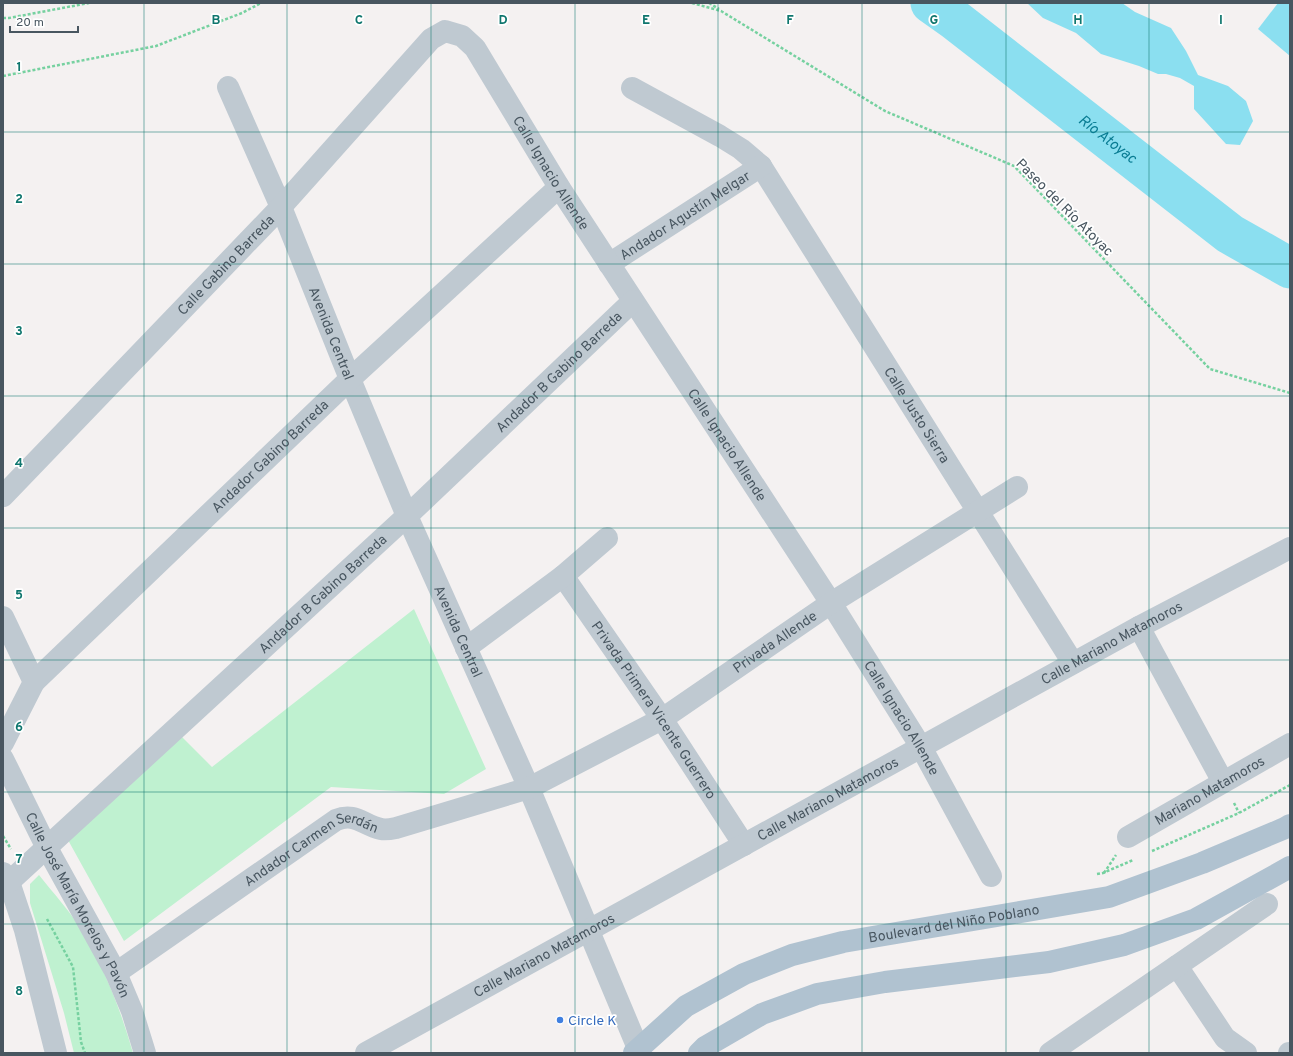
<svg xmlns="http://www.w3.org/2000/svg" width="1293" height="1056" viewBox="0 0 1293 1056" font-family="Overpass,sans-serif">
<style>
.green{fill:#bff1d0}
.water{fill:#8bdff0}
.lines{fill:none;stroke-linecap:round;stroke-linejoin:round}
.river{stroke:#8bdff0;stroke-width:41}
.path{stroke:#76d1a0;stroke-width:2.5;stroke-dasharray:3 2;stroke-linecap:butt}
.minor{stroke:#bfc9d1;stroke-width:22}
.major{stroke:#b0c2d0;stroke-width:22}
.grid{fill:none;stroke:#0f766e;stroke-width:1;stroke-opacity:0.55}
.shop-dot{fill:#3f7fe0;stroke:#fff;stroke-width:1.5}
.labels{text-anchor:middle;stroke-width:3.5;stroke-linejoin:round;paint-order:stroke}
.street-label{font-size:14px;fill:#485660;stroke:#fff}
.shop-label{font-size:14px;fill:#366cbe;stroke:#fff;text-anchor:start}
.water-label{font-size:15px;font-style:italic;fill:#097c93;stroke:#fff}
.grid-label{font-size:13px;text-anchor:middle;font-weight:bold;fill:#0f766e;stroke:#fff;stroke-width:3.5;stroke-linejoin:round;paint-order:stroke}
</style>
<rect width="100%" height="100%" fill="#f4f1f1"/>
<!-- green -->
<g class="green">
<polygon points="414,609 486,769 444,794 331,787 124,941 68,840 178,733 212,767"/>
<path d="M39 875C53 893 71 912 82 931 105 969 121 1011 133 1053H74L64 1013 30 903V884Z"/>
</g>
<!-- water -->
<g class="water">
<polygon points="1027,3 1122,3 1135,12 1171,28 1186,51 1198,75 1228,86 1246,101 1253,121 1240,145 1226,144 1194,109 1194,86 1180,78 1166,74 1158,74 1139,66 1101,54 1076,33 1043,18"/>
<polygon points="1278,3 1290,3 1290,56 1258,29"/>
</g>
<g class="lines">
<!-- river -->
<path class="river" id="s1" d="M931 3 955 20 1230 234 1290 268"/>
<!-- path -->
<g class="path">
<polyline points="692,3 721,11 885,111 1014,166 1210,369 1290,393"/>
<polyline points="709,3 719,9"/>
<polyline points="3,18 9,18 89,3"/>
<polyline points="3,76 156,46 242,13 261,3"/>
<polyline points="1234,803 1239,813"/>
<polyline points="3,836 11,849"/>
<polyline points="1152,851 1239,813 1290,785"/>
<polyline points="1104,873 1116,855"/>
<polyline points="1097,874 1103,873 1133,860"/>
<polyline points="47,919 73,967 81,1042 85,1053"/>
</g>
<!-- minor -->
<g class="minor">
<path id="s2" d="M228 87 281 207 350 379 407 516 529 788 640 1053"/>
<path id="s3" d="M632 88 720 136 741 149 761 166 1073 663"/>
<path id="s4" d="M609 264 761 166"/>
<path id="s5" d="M3 496 281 207 431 39 445 31 462 36 475 48 559 187 831 603 921 747 991 876"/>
<path id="s6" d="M563 576 662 719 744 845"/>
<polyline points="3,617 34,682"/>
<polyline points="1139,627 1223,782"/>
<polyline points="466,648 563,576 607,538"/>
<path id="s7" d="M3 743 34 682 350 379 559 187"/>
<path id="s8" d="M3 759 47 848 116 973 132 1011 145 1053"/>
<path id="s9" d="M1128 837 1290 744"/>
<polyline points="3,873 9,882 25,930 56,1053"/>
<path id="s10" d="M9 882 407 516 633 301"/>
<polyline points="1177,966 1225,1038 1246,1053"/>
<path id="s11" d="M116 973 336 820C355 812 363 825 381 829 386 830 391 829 396 828L529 788 662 719 831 603 1017 487"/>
<path id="s12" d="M366 1053 1139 627 1290 548"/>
<polyline points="1050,1053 1267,904"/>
<polyline points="1289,1053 1290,1053"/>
</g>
<!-- major -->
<g class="major">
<path id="s13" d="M634 1053 686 1006 744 974 792 955 843 942 1109 897 1202 863 1285 828 1290 825"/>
<polyline points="699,1053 705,1047 762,1014 817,994 885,982 1049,962 1124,945 1196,919 1290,867"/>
</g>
</g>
<!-- grid -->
<path class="grid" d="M144 3V1053M287 3V1053M431 3V1053M575 3V1053M718 3V1053M862 3V1053M1006 3V1053M1149 3V1053M3 132H1290M3 264H1290M3 396H1290M3 528H1290M3 660H1290M3 792H1290M3 924H1290"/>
<!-- markers -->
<circle class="shop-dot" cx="560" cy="1020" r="4"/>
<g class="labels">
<!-- street labels -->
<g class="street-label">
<text dy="5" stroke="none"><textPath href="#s5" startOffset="824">Calle Ignacio Allende</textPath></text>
<text transform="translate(1065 207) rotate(45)" y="5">Paseo del Río Atoyac</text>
<text dy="5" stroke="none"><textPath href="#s4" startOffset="90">Andador Agustín Melgar</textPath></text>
<text dy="5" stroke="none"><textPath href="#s5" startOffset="321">Calle Gabino Barreda</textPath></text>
<text dy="5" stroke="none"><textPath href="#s2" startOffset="267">Avenida Central</textPath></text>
<text dy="5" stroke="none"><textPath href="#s10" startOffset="750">Andador B Gabino Barreda</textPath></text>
<text dy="5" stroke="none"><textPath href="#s3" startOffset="445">Calle Justo Sierra</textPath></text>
<text dy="5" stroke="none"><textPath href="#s5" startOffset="1148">Calle Ignacio Allende</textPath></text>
<text dy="5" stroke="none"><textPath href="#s7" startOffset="395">Andador Gabino Barreda</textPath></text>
<text dy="5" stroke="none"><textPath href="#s10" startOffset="426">Andador B Gabino Barreda</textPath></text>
<text dy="5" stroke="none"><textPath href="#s2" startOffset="591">Avenida Central</textPath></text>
<text dy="5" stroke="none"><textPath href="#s11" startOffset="756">Privada Allende</textPath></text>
<text dy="5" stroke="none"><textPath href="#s12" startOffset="851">Calle Mariano Matamoros</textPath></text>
<text dy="5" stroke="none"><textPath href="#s6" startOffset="162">Privada Primera Vicente Guerrero</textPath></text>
<text dy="5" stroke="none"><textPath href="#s5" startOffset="1472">Calle Ignacio Allende</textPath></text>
<text dy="5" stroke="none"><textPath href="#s9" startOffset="94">Mariano Matamoros</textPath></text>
<text dy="5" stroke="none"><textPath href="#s12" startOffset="527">Calle Mariano Matamoros</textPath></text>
<text dy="5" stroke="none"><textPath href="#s11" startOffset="235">Andador Carmen Serdán</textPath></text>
<text dy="5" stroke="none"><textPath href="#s8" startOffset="164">Calle José María Morelos y Pavón</textPath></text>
<text dy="5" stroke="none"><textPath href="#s13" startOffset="353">Boulevard del Niño Poblano</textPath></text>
<text dy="5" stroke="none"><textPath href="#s12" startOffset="203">Calle Mariano Matamoros</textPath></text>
</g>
<!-- shop labels -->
<g class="shop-label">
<text x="568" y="1025">Circle K</text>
</g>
<!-- water labels -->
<g class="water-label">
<text dy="5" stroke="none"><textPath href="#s1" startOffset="223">Río Atoyac</textPath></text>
</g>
</g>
<g class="grid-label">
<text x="216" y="24">B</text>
<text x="359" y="24">C</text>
<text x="503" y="24">D</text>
<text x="646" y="24">E</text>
<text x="790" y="24">F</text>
<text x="934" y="24">G</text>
<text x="1078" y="24">H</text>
<text x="1221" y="24">I</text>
<text x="19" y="71">1</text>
<text x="19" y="203">2</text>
<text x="19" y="335">3</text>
<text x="19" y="467">4</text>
<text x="19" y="599">5</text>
<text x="19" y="731">6</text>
<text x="19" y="863">7</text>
<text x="19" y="995">8</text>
</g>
<!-- border -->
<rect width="1293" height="1056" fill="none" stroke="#485660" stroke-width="8"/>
<!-- scale -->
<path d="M10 26v6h68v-6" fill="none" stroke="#485660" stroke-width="2"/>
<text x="16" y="26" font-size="12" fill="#485660" stroke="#ffffff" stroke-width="3" paint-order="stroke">20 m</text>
</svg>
